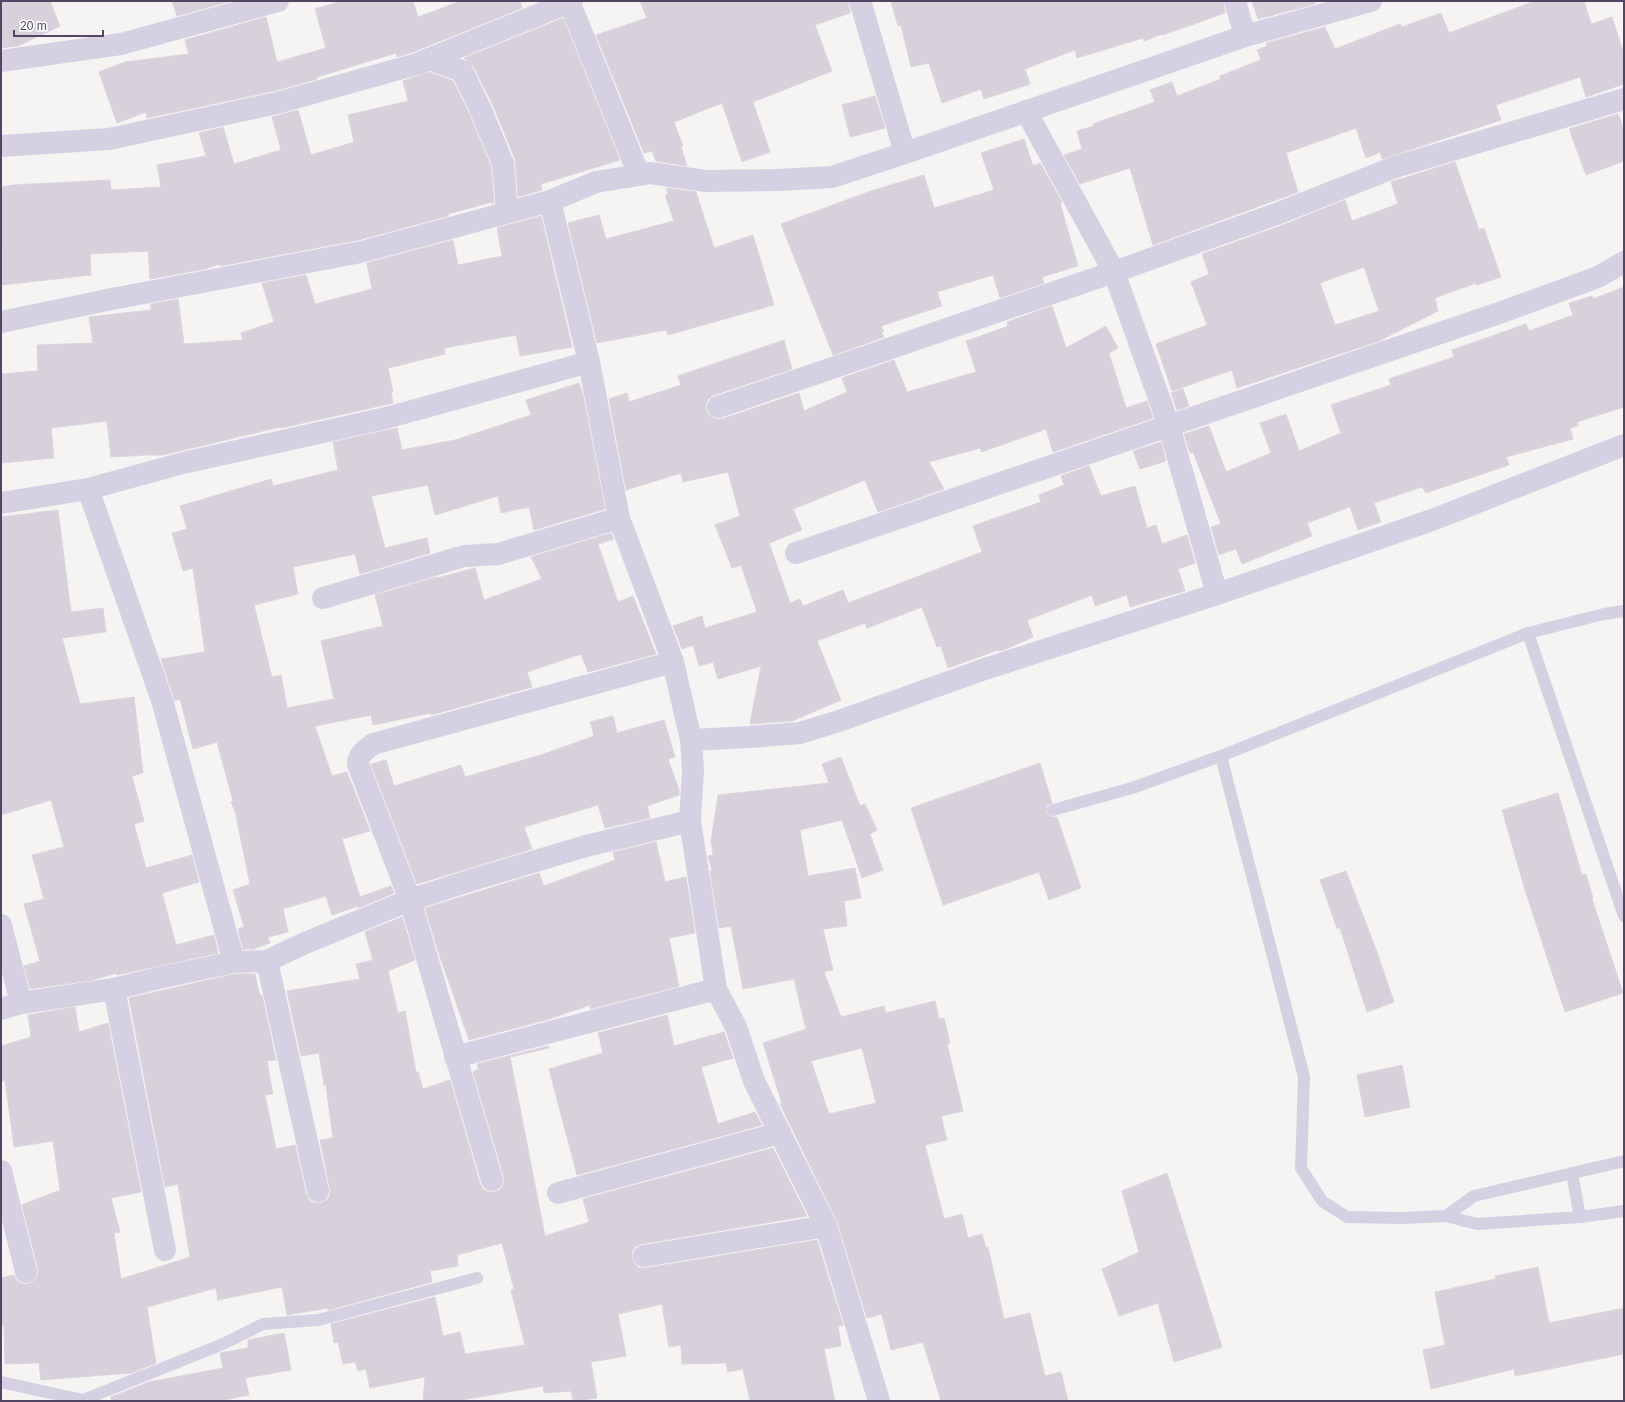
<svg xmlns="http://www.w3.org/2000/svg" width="1625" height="1402" viewBox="0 0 1625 1402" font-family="Helvetica,sans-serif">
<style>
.building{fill:#d6d1db;stroke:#dbd6de;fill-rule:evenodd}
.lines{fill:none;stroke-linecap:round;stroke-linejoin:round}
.lane{stroke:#d6d0e3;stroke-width:12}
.street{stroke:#d6d0e3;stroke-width:22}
</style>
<rect width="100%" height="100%" fill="#f5f4f2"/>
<!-- building -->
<g class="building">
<polygon points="1,1 50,1 60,26 18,46 1,48"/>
<polygon points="172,1 231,1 177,16"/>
<polygon points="342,1 413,1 418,17 461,1 520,1 522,8 413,52 397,57 396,53 317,77 317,79 274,91 147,118 146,112 117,123 99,72 125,62 189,54 185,40 266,17 277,62 326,48 315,9"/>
<polygon points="640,1 848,1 850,13 815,25 832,71 753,102 770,152 742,162 722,103 674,122 683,146 681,147 687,166 656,161 652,151 644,153 596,35 647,18"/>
<polygon points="891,1 1223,1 1225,13 1163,35 1162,34 1144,41 1143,38 1077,58 1075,50 1025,69 1030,84 984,99 981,89 942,103 929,63 911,67 901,25 898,26"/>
<polygon points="1252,1 1314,1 1315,4 1258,19"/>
<polygon points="1535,1 1584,1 1591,24 1612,17 1624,55 1624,84 1586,97 1580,77 1496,105 1501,120 1382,159 1380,152 1366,158 1356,128 1286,153 1298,192 1153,245 1130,168 1080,184 1064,155 1082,149 1077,131 1094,126 1093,124 1155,102 1150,90 1172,82 1177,96 1221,79 1220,76 1261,60 1257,50 1267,46 1266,43 1325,27 1335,49 1400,24 1402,27 1441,13 1449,33"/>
<polygon points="563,18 620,160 541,184 542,190 518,197 515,159 492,103 473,66 464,58"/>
<polygon points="429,72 453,81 469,113 491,167 494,203 492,204 492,202 448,214 448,216 358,240 220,266 219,264 205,269 150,279 148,251 90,254 91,275 2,285 1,187 13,185 110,180 111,190 161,187 157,165 206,156 199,133 223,127 234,164 281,150 272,117 298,110 311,155 354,142 348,115 408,101 403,81"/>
<polygon points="875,96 885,128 850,137 842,105"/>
<polygon points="1618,114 1624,129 1624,161 1586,175 1569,129"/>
<polygon points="1024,139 1033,166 1040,163 1062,202 1060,203 1078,266 1042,277 1044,283 1000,298 993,275 937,292 942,306 881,326 884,331 881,332 884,337 833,355 781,224 871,191 924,175 934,208 994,190 981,153"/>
<path d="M1455 162 1479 230 1484 228 1501 277 1477 285 1476 283 1435 298 1438 311 1379 341 1237 388 1232 370 1172 391 1156 344 1207 325 1191 282 1209 274 1202 254 1283 225 1345 200 1352 221 1398 204 1391 182ZM1364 267 1379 311 1335 325 1320 283Z"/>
<polygon points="666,188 696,192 714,248 753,235 774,305 668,335 666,330 597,343 568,223 599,215 606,239 674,221 665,195 668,194"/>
<polygon points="541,216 572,347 520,356 516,335 444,348 445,354 388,368 393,392 391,392 393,403 281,428 280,427 163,455 147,455 111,457 107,421 51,428 54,458 1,463 1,374 38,371 37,345 93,343 89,317 151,310 151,304 178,299 184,344 243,340 241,333 274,322 262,283 306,275 315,304 372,289 367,263 453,240 458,265 502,256 497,228"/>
<polygon points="1624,287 1624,407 1577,422 1578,426 1570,428 1573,439 1506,457 1509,465 1426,493 1422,487 1374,503 1381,522 1358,530 1350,507 1307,523 1312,536 1242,564 1236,549 1219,555 1211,527 1221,524 1193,452 1190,453 1184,434 1209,426 1226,472 1271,453 1260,423 1286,414 1299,451 1341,433 1331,405 1391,385 1389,379 1454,357 1452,350 1526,324 1529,331 1573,315 1569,303 1592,296 1593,299"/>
<polygon points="1052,306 1066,348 1106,326 1118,348 1109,353 1126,408 1147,401 1153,418 1053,452 1046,429 982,452 980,448 929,462 944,489 878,512 865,480 793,509 802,530 769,543 790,603 800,599 803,606 843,590 848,603 982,552 973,526 1041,502 1039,495 1064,485 1061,476 1089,466 1101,496 1135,486 1147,528 1156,525 1162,544 1187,535 1195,563 1178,569 1185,591 1130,607 1127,595 1095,606 1092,595 1027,620 1033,637 1004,650 999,651 998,650 948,668 941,646 937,647 922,607 867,628 865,623 817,641 841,700 792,721 750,724 761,666 718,679 713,662 699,666 693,645 682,649 673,626 702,616 705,628 757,612 741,565 732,568 715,525 740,516 728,472 683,482 681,473 626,490 609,399 627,393 629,402 681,385 678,376 784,340 792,369 714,395 708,399 706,404 706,411 710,416 715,419 722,419 799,393 804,411 847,392 842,378 894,360 907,392 976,372 966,341 1006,327 1008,325 1007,322"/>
<polygon points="579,383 583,395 605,509 534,530 529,507 501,513 498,496 435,515 428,485 371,496 385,548 427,538 430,553 360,574 355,554 293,567 298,594 254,605 272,677 281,675 287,708 334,699 321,641 383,626 375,595 436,577 437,578 475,568 484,600 542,579 531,557 611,533 614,539 598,544 618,602 633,596 656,654 588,672 581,654 527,672 532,687 431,715 431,713 373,725 371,715 315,726 332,776 347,772 370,831 342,839 360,897 391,886 394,893 358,908 358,906 332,915 326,896 283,909 288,932 268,937 270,943 253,949 243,949 238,929 244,927 233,890 250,884 236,816 237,816 231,802 233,801 217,742 193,749 180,699 175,701 161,659 205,652 193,568 183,571 172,533 187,529 180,506 271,479 273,486 338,470 333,442 397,428 402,450 455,440 531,415 526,400"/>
<polygon points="1183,389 1189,406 1177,410 1171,393"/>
<polygon points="1161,442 1166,461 1140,469 1133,451"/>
<polygon points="58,510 71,612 103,608 106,632 62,638 80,704 134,697 143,773 132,776 144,821 134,824 146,868 192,855 199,882 162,893 176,945 214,935 218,953 117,975 116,973 93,980 30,989 24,966 40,961 24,904 44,899 32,855 64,847 51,800 1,815 1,517"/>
<polygon points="613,716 617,733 664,720 675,757 668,759 679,790 679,795 647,806 650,818 605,828 598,805 524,827 532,849 417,884 371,764 386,760 394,786 461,765 465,777 544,754 594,736 590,722"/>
<path d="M841 757 860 806 865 804 877 830 870 834 883 870 862 878 842 820 800 830 808 876 855 868 861 898 844 901 847 926 823 929 833 970 824 972 841 1017 884 1006 886 1013 935 1001 939 1019 944 1018 950 1043 947 1044 963 1111 941 1116 947 1140 925 1145 944 1219 962 1214 968 1238 982 1234 986 1248 988 1247 1004 1319 1030 1313 1045 1376 1061 1372 1068 1401H941L923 1342 891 1350 882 1315 881 1314 867 1318 837 1221 780 1104H782L763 1043 806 1029 794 979 743 989 731 926 719 928 710 871H712L708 856 713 855 711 841 718 795 829 783 822 764ZM862 1048 876 1103 829 1114 811 1061Z"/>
<polygon points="1040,763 1052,803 1047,805 1046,812 1051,817 1057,817 1081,888 1049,900 1039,872 943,905 911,808"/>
<polygon points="1558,793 1582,875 1586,874 1593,898 1592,899 1623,993 1565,1012 1526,893 1502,810"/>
<polygon points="656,842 665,882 686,877 695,933 669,938 679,986 591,1009 590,1005 546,1020 469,1040 438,951 425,908 539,873 544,886 615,860 613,852"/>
<polygon points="1346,871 1377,952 1394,1002 1367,1012 1340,928 1337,928 1320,880"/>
<polygon points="402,917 415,960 388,971 398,1013 405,1011 416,1072 418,1072 423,1089 450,1080 480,1184 483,1189 489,1192 495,1192 501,1189 504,1183 504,1177 473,1072 479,1069 477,1064 548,1046 549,1048 510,1057 545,1236 589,1222 583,1199 773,1148 807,1216 642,1244 636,1246 632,1251 632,1258 635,1264 639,1268 646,1268 817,1240 843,1325 838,1326 841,1346 824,1349 835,1401 750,1401 743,1369 728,1372 726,1363 682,1364 681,1345 669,1347 662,1304 618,1314 626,1356 591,1362 597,1398 573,1401 571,1391 544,1393 543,1386 456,1401 423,1401 425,1377 370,1388 366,1369 358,1371 355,1362 343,1364 338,1342 334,1343 331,1324 435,1297 443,1336 460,1332 465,1354 525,1345 511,1290 514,1289 502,1243 457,1255 458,1266 430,1271 432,1282 328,1310 328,1308 287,1315 282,1287 218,1300 216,1288 147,1307 156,1363 131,1373 41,1380 39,1363 5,1364 4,1325 1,1325 1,1278 14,1275 17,1281 23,1284 29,1284 34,1281 38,1275 38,1269 22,1205 60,1190 53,1141 14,1147 5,1080 1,1082 1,1046 31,1037 28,1015 75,1007 79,1032 108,1023 141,1192 111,1198 120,1232 114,1233 121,1279 190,1257 178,1184 165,1187 129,998 235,974 255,974 260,996 262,995 276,1060 267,1061 273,1094 265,1095 276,1149 295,1145 306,1194 309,1200 314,1203 321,1203 327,1200 330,1195 330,1189 320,1140 333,1138 326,1085 324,1085 319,1053 301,1056 287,991 360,979 356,964 373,960 365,932"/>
<polygon points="667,1015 674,1046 724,1032 733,1058 701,1067 718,1124 755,1112 762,1125 577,1175 549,1069 603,1053 598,1033"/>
<polygon points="1402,1065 1410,1107 1365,1117 1357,1075"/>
<polygon points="1167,1173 1222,1347 1174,1362 1158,1303 1119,1316 1102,1269 1139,1252 1122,1191"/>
<polygon points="1538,1267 1549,1323 1624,1308 1624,1354 1515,1376 1514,1369 1431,1389 1423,1350 1445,1345 1435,1292 1496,1279 1495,1276"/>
<polygon points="284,1333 291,1370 245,1378 249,1395 220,1401 111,1401 111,1397 149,1382 223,1368 220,1353 248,1348 248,1340"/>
</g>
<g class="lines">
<!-- lane -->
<g class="lane">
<polyline points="1528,633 1624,916"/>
<polyline points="1221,756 1304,1077 1301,1168 1322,1201 1347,1217 1401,1218 1446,1216 1477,1224 1580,1217 1624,1211"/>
<polyline points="1053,810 1132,788 1221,756 1528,633 1604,614 1624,611"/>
<polyline points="1572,1173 1580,1217"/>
<polyline points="1446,1216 1474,1196 1624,1161"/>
<polyline points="1,1382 83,1400 223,1344 263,1324 318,1320 477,1278"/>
</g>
<!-- street -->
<g class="street">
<polyline points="569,1 639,175"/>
<polyline points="860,1 905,153"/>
<polyline points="1235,1 1245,36"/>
<polyline points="429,59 462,71 480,108 503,164 507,212"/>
<polyline points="1,61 121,44 278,1"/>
<polyline points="1026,111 1114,272 1169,426 1217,594"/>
<polyline points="1,146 109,139 277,103 417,64 572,1"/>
<polyline points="1,322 112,299 361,252 550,201 596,182 639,175 650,173 706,181 777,180 832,177 905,153 1245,36 1371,1"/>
<polyline points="589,362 619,518 673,662 691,740 693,770 690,821 716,989 736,1027 754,1081 826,1226 879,1401"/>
<polyline points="718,407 1114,272 1279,213 1395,167 1624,99"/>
<polyline points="88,489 162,700 234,962"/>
<polyline points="1,503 88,489 183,463 386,418 589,362 550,201"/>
<polyline points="796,553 1502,312 1598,277 1624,262"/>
<polyline points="323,598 464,556 498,554 619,518"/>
<polyline points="691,740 750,737 800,733 839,721 985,669 1217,594 1432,520 1624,445"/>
<polyline points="1,925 21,1003"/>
<polyline points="267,961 318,1191"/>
<polyline points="114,989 165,1250"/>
<polyline points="1,1009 21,1003 114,989 163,977 234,962 267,961 305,943 410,900 475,879 586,846 690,821"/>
<polyline points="455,1057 716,989"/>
<polyline points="1,1171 26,1272"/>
<path d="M492 1180 410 900 358 764C358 754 366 750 373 744L673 662"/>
<polyline points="558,1193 780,1133"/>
<polyline points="644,1256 826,1226"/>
</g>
</g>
<!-- border -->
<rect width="1625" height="1402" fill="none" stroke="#514762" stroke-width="4"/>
<!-- scale -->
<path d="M14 30v6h89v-6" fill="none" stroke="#514762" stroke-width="2"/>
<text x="20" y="30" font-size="12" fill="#514762" stroke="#ffffff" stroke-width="3" paint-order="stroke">20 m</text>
</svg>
